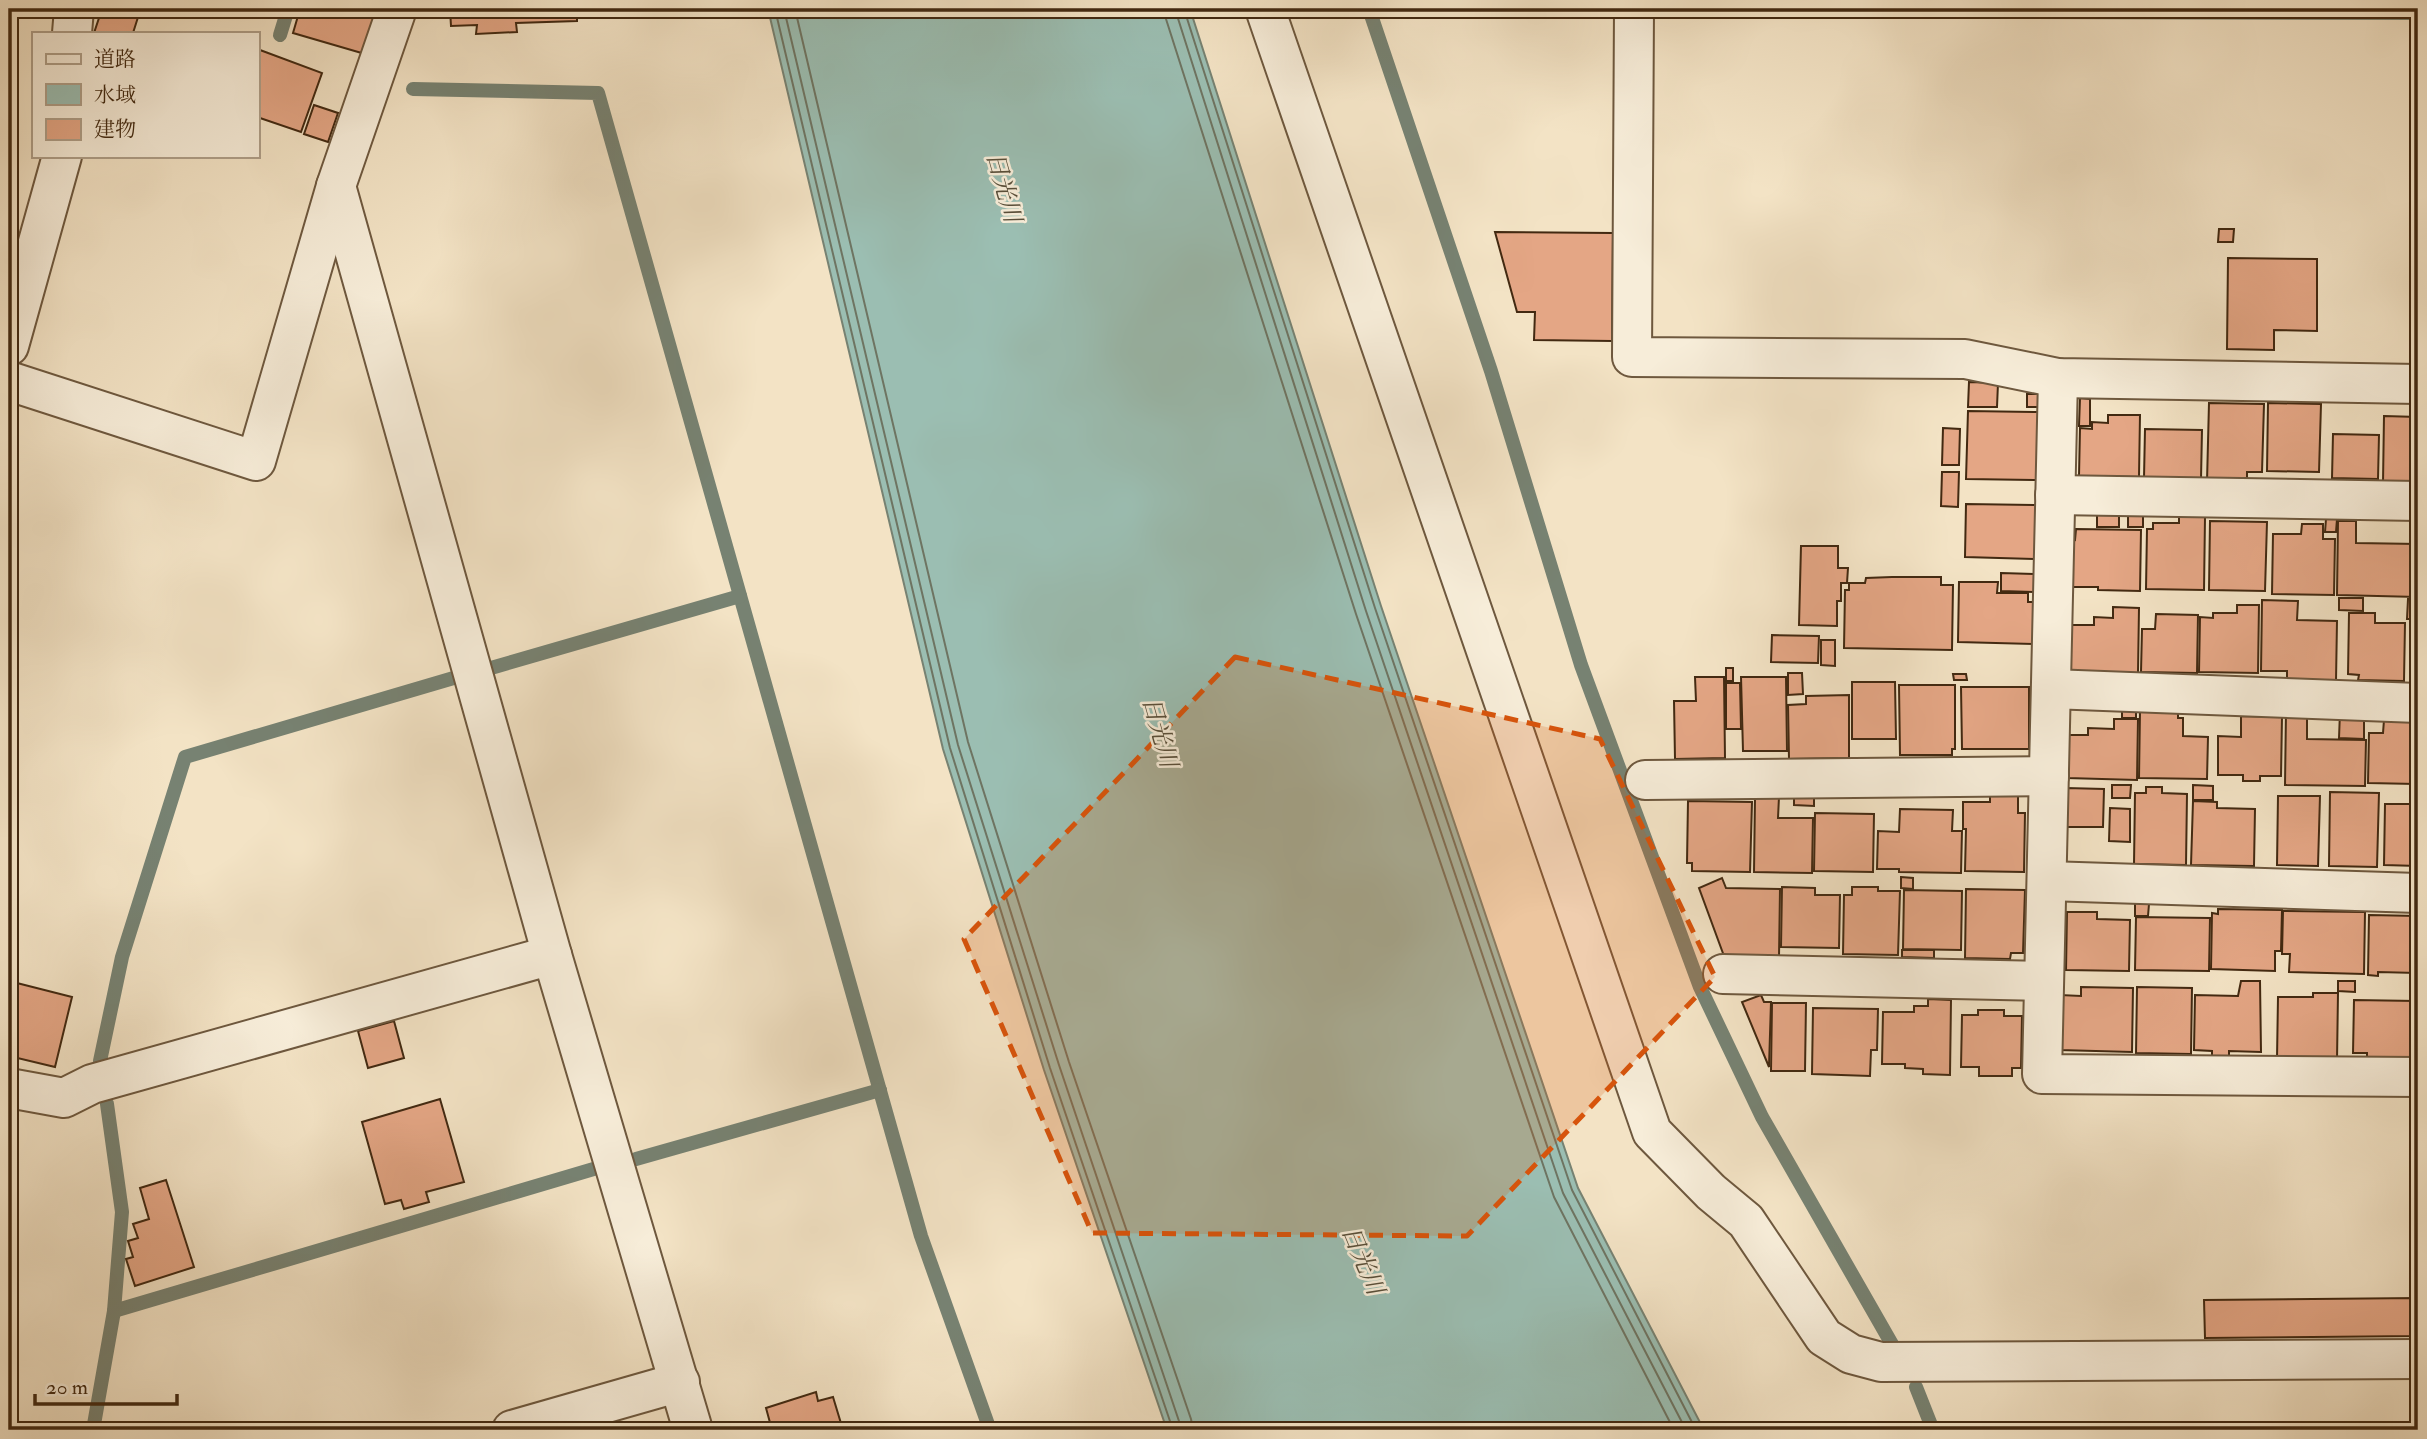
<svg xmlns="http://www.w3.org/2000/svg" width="2427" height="1439" viewBox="0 0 2427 1439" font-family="'IM FELL Double Pica','Noto Serif JP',serif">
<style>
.water{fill:#9bbeb2;stroke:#778272;stroke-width:2}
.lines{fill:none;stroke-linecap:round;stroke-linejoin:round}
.shore{stroke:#6e7462;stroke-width:2}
.stream{stroke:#778272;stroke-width:14}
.building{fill:#e4a685;stroke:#422911;stroke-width:2}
.minor-casing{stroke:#6e583e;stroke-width:42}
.minor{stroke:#f7edd9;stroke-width:38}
.marked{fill:#d7540c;fill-opacity:0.2;stroke:#d7540c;stroke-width:5;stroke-dasharray:14 9;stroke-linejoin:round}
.labels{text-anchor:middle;stroke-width:5;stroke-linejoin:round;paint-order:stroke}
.water-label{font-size:24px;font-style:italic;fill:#584e39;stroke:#f7edd9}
</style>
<rect width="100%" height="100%" fill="#f3e3c5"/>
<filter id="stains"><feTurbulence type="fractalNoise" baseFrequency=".00286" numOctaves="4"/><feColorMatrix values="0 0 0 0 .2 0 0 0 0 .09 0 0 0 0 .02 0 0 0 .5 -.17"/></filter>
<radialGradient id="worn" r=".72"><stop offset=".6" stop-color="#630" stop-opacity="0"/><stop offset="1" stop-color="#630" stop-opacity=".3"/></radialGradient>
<!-- water -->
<polygon class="water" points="768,9 1190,9 1381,606 1578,1188 1704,1430 1167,1430 1044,1070 943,749"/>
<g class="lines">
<!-- shore -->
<g class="shore">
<polyline points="775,9 950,748 1050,1068 1173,1430"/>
<polyline points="784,9 958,745 1059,1065 1182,1430"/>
<polyline points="795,9 968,742 1069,1062 1191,1419 1193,1430"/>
<polyline points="1165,9 1166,19 1356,614 1554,1197 1674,1430"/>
<polyline points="1175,9 1366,611 1563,1193 1686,1430"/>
<polyline points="1184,9 1375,608 1572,1190 1696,1430"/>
</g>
<!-- stream -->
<g class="stream">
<polyline points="1369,9 1491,371 1581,665 1700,987 1762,1117 1893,1346"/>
<polyline points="1411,11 1610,11"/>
<polyline points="1662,11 2418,13"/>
<polyline points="280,35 288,9"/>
<polyline points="413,89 598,93 921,1236 990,1430"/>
<polyline points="491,668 740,596"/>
<polyline points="100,1061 122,957 185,757 457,677"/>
<polyline points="636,1159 880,1090"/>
<polyline points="114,1311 597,1168"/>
<polyline points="1916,1387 1933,1430"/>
<polyline points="93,1430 114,1311 122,1212 107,1104"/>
</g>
</g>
<!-- building -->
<g class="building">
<polygon points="102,9 124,9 139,14 133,33 94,33"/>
<polygon points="300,9 379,9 365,54 293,33"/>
<polygon points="450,9 580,9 580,13 577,13 577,21 516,23 517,32 476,34 477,25 451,26"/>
<polygon points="260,50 322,73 301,132 257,117 257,58"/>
<polygon points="314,105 338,113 328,142 304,134"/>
<polygon points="2219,229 2234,229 2233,242 2218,242"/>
<polygon points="1495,232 1613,233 1612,341 1534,340 1535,312 1517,312"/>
<polygon points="2228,258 2317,259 2317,331 2274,330 2274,350 2227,349"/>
<polygon points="1969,382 1998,383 1997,407 1968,407"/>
<polygon points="2027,394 2040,394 2039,407 2027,407"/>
<polygon points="2080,398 2090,399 2090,426 2079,426"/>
<polygon points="2209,403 2264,404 2262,472 2247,472 2247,478 2243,478 2243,483 2207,482"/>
<polygon points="2268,403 2321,404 2319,472 2267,471"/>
<polygon points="1968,411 2038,412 2037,480 1966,479"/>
<polygon points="2108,415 2140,415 2139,477 2079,476 2080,428 2092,429 2092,422 2108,423"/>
<polygon points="2384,416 2418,417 2418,483 2383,483"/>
<polygon points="1943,428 1960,429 1959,465 1942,465"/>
<polygon points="2145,429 2202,430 2201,479 2144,478"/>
<polygon points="2333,434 2379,435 2378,479 2332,478"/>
<polygon points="1942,472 1959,472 1958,507 1941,506"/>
<polygon points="1966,504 2036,505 2036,559 1965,557"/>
<rect x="2097" y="512" width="22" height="15"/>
<rect x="2128" y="514" width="15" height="13"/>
<polygon points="2179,517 2205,517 2204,590 2146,589 2147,529 2153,529 2153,523 2179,523"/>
<polygon points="2326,519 2337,519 2336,532 2325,532"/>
<polygon points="2210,521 2267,522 2265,591 2209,590"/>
<polygon points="2338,521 2356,521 2356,543 2418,544 2418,597 2337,595"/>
<polygon points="2302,524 2323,524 2323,539 2335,539 2334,595 2272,594 2273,534 2301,534"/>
<polygon points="2076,529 2141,530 2140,591 2098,590 2098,587 2069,587 2070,539 2075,540"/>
<polygon points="1801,546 1838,546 1838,568 1848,568 1847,583 1841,583 1841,601 1837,601 1837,626 1799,625"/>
<polygon points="2001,573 2037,574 2036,592 2001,591"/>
<polygon points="1892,577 1941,577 1941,585 1953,585 1952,650 1844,648 1845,590 1849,590 1849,583 1865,583 1866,578"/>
<polygon points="1959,582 1998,582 1997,593 2028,593 2028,602 2033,602 2033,644 1958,642"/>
<polygon points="2339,598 2363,598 2363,611 2339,610"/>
<polygon points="2408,599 2418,599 2418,619 2407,619"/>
<polygon points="2262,600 2298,601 2297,620 2337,621 2336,681 2287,680 2287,671 2261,671"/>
<polygon points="2237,605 2259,605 2258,673 2199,672 2200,617 2213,618 2213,613 2237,613"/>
<polygon points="2113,607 2139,608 2138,673 2070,672 2071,625 2094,625 2094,617 2113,618"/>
<polygon points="2349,613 2375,613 2375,623 2405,623 2404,681 2358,680 2359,675 2348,674"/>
<polygon points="2156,614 2198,615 2197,673 2141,672 2142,629 2155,629"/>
<polygon points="1772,635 1819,636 1818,663 1771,662"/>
<polygon points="1821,640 1835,640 1835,666 1821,665"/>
<rect x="1726" y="668" width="7" height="13"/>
<polygon points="1788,673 1802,673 1803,694 1788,695"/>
<polygon points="1953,674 1966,674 1967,680 1954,680"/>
<polygon points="1695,677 1724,677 1725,758 1675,759 1674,701 1696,701"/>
<polygon points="1741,677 1786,677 1787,751 1743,751"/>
<polygon points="1852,682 1895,682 1896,739 1852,739"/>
<polygon points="1726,683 1740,683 1741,729 1726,729"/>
<polygon points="1899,685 1955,685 1955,749 1952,749 1952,755 1900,755"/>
<polygon points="1961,687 2029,687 2029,749 1962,749"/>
<polygon points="1849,695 1849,758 1789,759 1788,705 1806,704 1806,696"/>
<rect x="2122" y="708" width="14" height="10"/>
<polygon points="2140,710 2178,711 2178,718 2183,718 2183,736 2208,737 2207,779 2139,778"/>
<polygon points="2286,711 2307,712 2307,739 2366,740 2365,786 2285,785"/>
<polygon points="2340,712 2364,713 2364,739 2339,738"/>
<polygon points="2241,716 2282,717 2281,776 2260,776 2260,781 2243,781 2243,775 2218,775 2218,736 2241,737"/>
<polygon points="2114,719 2138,719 2137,780 2067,778 2068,735 2088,735 2088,728 2114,729"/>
<polygon points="2384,720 2417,721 2416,784 2368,783 2369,733 2383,733"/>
<polygon points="2112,785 2131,785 2130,798 2112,798"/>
<polygon points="2193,785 2213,786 2213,800 2193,800"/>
<polygon points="2146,787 2162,787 2162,793 2187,794 2186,865 2134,864 2135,793 2146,793"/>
<polygon points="2066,788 2104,789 2103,827 2065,827"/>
<polygon points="2330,792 2379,793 2377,867 2329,866"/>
<polygon points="1794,795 1814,795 1814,806 1794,805"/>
<polygon points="1990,795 2018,796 2018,813 2025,813 2024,872 1965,871 1966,829 1963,829 1963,802 1990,802"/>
<polygon points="2278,796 2320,796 2318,866 2277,865"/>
<polygon points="1755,797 1779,797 1778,818 1813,818 1812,873 1754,872"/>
<polygon points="1688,801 1752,802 1750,872 1692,871 1692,863 1687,863"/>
<polygon points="2193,801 2217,802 2217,808 2255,809 2254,866 2191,865"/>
<polygon points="2385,804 2418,804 2418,866 2384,865"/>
<polygon points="2110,808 2130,809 2130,842 2109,841"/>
<polygon points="1900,809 1953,810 1952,831 1962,831 1961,873 1899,872 1899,869 1877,869 1878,831 1899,832"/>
<polygon points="1815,813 1874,814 1873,872 1814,871"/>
<polygon points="1901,877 1913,878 1913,889 1901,888"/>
<polygon points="1722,878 1726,888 1780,889 1779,957 1724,956 1699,888"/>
<polygon points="1782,887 1815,888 1815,895 1840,895 1839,948 1781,947"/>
<polygon points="1852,887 1878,887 1878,891 1900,891 1898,955 1843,954 1844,895 1852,895"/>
<polygon points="1966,889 2025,890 2023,953 2011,953 2010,959 1965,958"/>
<polygon points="1904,890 1962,891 1961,950 1903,949"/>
<polygon points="2135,903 2149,904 2148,916 2135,916"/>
<polygon points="2218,909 2282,910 2281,951 2275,951 2275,971 2211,969 2212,913 2218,914"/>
<polygon points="2283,911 2365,912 2364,974 2289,972 2290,954 2282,954"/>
<polygon points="2067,912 2097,912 2097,919 2130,920 2129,971 2066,970"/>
<polygon points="2369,915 2418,916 2417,973 2378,972 2378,976 2368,975"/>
<polygon points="2136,917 2210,918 2209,971 2135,970"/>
<polygon points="1902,950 1934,950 1934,958 1902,957"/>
<polygon points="9,981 72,997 55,1067 9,1056"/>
<polygon points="2241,981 2260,981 2261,1052 2229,1051 2229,1057 2212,1057 2212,1051 2194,1050 2195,995 2238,996"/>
<polygon points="2338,981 2355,981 2355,992 2338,991"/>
<polygon points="2081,987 2133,988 2132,1052 2059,1050 2060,995 2081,996"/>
<polygon points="2137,987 2192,988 2191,1054 2136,1053"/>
<polygon points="2313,993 2338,993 2337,1060 2277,1059 2278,997 2313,997"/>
<polygon points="1761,995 1764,1002 1771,1002 1769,1067 1742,1002"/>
<polygon points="1928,999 1951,1000 1950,1075 1923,1074 1923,1069 1905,1068 1905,1064 1882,1064 1883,1012 1914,1012 1914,1006 1928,1006"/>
<polygon points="2354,1000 2416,1001 2415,1062 2367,1061 2367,1053 2353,1053"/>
<polygon points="1772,1003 1806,1003 1805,1071 1771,1071"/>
<polygon points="1813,1008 1878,1009 1877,1050 1871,1050 1870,1076 1812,1074"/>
<polygon points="1978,1010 2004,1010 2004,1016 2022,1016 2021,1068 2012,1068 2012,1076 1979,1076 1979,1067 1961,1067 1962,1015 1978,1015"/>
<polygon points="394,1021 404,1058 368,1068 358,1031"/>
<polygon points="440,1099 464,1182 426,1192 429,1202 404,1209 401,1200 385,1204 362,1122"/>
<polygon points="166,1180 194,1267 135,1286 126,1259 133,1257 128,1241 138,1238 133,1224 149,1219 140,1188"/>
<polygon points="2418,1298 2418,1336 2205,1338 2204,1300"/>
<polygon points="816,1392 818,1401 833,1397 843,1430 772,1430 766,1408"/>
</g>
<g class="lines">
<!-- minor casing -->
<g class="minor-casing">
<g id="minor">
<polyline points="397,9 336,186 552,955 693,1430"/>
<polyline points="1265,9 1652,1132 1711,1192 1746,1221 1824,1337 1851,1354 1881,1362 2418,1359"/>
<polyline points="1634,9 1632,357 1965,359 2058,378 2418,384"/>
<polyline points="72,33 74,9"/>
<polyline points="9,346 62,156"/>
<polyline points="2058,378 2042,1074 2418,1077"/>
<polyline points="9,381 256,461 336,186"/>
<polyline points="2055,495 2418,501"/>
<polyline points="2051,689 2418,703"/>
<polyline points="1645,780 2049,776"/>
<polyline points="2047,881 2418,893"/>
<polyline points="1723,974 2044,981"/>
<polyline points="9,1088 64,1098 92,1084 552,955"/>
<polyline points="512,1430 680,1382"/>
</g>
</g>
<!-- minor -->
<use href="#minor" class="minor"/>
</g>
<!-- marked area -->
<path class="marked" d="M1235 657 1600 739 1715 977 1467 1236 1092 1233 964 939Z"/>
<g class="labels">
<!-- water labels -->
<g class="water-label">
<text transform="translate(1004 187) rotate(74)" y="8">日光川</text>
<text transform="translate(1160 732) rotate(74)" y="8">日光川</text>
<text transform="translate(1363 1260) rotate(67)" y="8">日光川</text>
</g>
</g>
<!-- margin -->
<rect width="2427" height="1439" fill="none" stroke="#f3e3c5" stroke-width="35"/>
<rect x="10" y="10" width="2406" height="1418" fill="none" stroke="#422911" stroke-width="3.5"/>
<rect x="18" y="18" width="2392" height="1404" fill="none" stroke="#422911" stroke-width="2"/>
<!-- legend -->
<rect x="32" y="32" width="228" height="126" fill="#f7edd9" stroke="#af9f89" stroke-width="2"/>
<rect x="46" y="54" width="35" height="10" fill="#f7edd9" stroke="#af9f89" stroke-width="2"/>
<text x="94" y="66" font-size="21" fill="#422911">道路</text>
<rect x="46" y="84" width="35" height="21" fill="#9bbeb2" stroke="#af9f89" stroke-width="2"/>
<text x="94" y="102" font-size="21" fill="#422911">水域</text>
<rect x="46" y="119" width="35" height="21" fill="#e4a685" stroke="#af9f89" stroke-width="2"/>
<text x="94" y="136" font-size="21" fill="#422911">建物</text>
<!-- scale -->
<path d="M35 1394v10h142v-10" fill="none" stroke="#422911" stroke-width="3.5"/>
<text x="46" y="1394" font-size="21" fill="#422911" stroke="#f7edd9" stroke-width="5" paint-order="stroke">20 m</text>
<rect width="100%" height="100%" filter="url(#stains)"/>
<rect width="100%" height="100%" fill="url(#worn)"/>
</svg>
